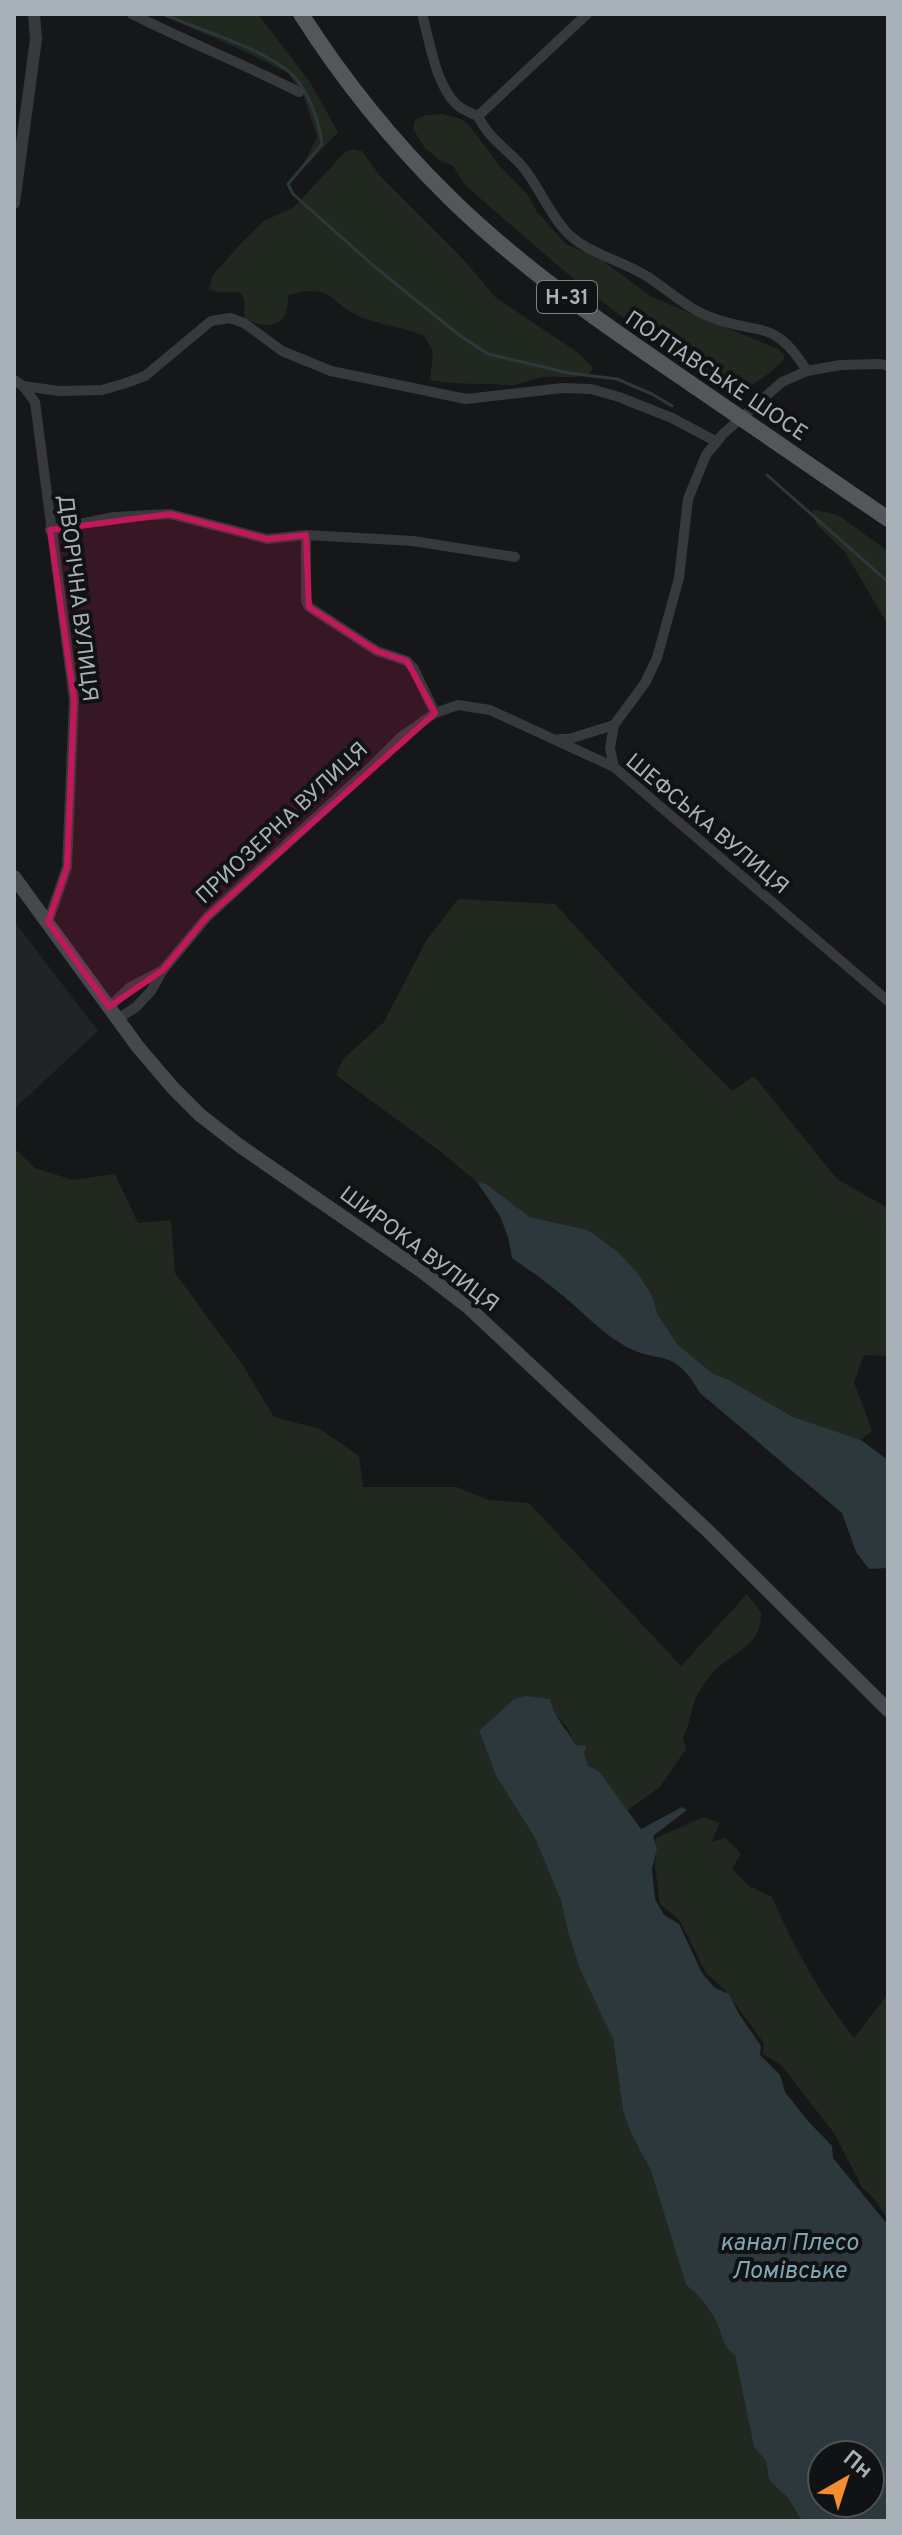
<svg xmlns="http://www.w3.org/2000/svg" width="902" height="2535" viewBox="0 0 902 2535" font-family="Overpass,sans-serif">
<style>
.built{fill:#222325}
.green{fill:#202820}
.water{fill:#2c383c;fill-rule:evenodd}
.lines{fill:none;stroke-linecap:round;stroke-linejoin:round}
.stream{stroke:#2c383c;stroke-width:3}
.minor{stroke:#37393d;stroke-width:10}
.tertiary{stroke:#37393d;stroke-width:12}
.secondary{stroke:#45494d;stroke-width:14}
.primary{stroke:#53575c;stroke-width:16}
.marked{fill:#c2185b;fill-opacity:0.2;stroke:#c2185b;stroke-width:6;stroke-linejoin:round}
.labels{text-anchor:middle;stroke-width:8;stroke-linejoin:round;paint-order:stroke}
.shield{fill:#111213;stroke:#7b8186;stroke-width:2}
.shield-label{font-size:20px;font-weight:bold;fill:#a8b0b8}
.street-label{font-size:22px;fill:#a8b0b8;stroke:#111213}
.water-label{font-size:24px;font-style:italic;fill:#7fa6b4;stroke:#111213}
</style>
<rect width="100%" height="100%" fill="#161718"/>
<!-- built -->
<polygon class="built" points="14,921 98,1031 14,1109"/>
<!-- green -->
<g class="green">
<polygon points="158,14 258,14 310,82 338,132 308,164 305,161 317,137 304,97 288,73 240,49"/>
<path d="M442 114 461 119 468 124 499 165 527 194 537 212 566 244 599 258 652 297 778 349 784 354V360C770 373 751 390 732 390 706 389 686 352 667 337 657 329 644 332 633 325 574 282 519 232 464 184L453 166 438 159 425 148 413 129 415 120 426 115Z"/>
<path d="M353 149 362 151 380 176 465 261 495 297 577 352 593 368 588 375C573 379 559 376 544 377 533 378 523 384 512 385 506 386 499 384 493 384 472 384 451 384 430 380L433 352 424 336C400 325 369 325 346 309 337 303 333 295 320 292 309 290 300 292 289 295 288 301 287 309 285 315 277 330 255 326 244 317 248 276 229 300 209 289L212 276 243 241 264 221 294 207 345 152Z"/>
<polygon points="812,509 838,515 888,551 888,625 845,552 816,524"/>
<polygon points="458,899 555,904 639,996 732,1091 754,1076 837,1179 888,1208 888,1222 885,1227 888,1229 888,1356 864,1355 854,1382 872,1431 861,1440 793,1417 729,1380 712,1373 677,1344 657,1313 652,1295 637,1272 618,1252 588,1230 530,1217 486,1184 477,1182 441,1152 336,1075 343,1059 384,1022 426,941"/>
<path d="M14 1148 35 1168 73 1180 115 1174 138 1223 171 1220 175 1273 242 1364 274 1417 320 1429 359 1456 363 1487H457L489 1500 529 1503 681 1666 747 1594 761 1612C762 1642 741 1649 721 1665 713 1671 705 1682 700 1690 691 1704 691 1723 683 1738L686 1749 660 1787 627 1811 599 1771 588 1766 584 1752 576 1745 566 1726 553 1712 514 1699 479 1732 496 1776 535 1838 561 1901 568 1932 613 2039 623 2111 630 2131 651 2171 686 2285C698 2294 709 2307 716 2321 722 2333 722 2347 735 2354L754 2447 766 2461 769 2480 788 2498 802 2521H14Z"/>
<path d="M704 1817 720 1823 711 1842 726 1838 741 1854 732 1869 749 1886 772 1897C794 1947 820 1995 854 2038L888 1994V2220L875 2200 862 2187 834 2133 781 2065 763 2054 764 2043 724 1989 706 1973 680 1921 660 1904 655 1867 656 1838Z"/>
</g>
<!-- water -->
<g class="water">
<path d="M477 1182 486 1184 530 1217 588 1230 618 1252 637 1272 652 1295 657 1313 677 1344 712 1373 729 1380 793 1417 861 1440 888 1460V1568L869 1569 856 1552 842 1513 700 1393C672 1343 657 1367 620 1343 597 1329 578 1307 557 1291 543 1279 527 1269 512 1258L508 1237 500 1216Z"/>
<path d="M525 1696 550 1699C553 1717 567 1729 576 1745L587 1746 584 1752 588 1766 599 1771 641 1829 682 1807 687 1810 653 1836 657 1848 652 1869 655 1899 664 1915 679 1924 702 1973 715 1988 729 1994 739 2014 761 2046 760 2055 780 2075 785 2092 809 2122 832 2146 833 2158 888 2225V2521H802L788 2498 769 2480 766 2461 754 2447 735 2355C722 2347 722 2333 716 2321 709 2307 698 2294 686 2285L651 2171 630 2131 623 2111 613 2039 580 1969 568 1932 561 1901 535 1838 496 1776 479 1731 514 1699ZM822 2455H870V2503H822Z"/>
</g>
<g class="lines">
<!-- stream -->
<g class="stream">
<path d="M164 14C203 32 249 43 284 68 306 82 319 120 322 144L288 184 293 194 375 267 459 335 488 354 569 373 617 379 652 394 672 406"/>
<polyline points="767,475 888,582"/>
</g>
<!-- minor -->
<g class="minor">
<path d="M132 14C187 42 244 64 299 92"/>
<path d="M422 14C430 42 435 83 456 104 462 110 471 113 478 116 488 138 506 148 522 166 538 185 547 209 563 228 583 253 622 260 648 277 668 290 687 308 710 317 759 336 774 317 807 371"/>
<polyline points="478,116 587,14"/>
<polyline points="14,380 23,386 35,402 74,700 67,867 48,922"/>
<polyline points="23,386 59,391 102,390 126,383 145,376 211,321 230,318 244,323 282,351 331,371 466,399 563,388 591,389 619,397 672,418 717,442"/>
<polyline points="50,530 114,517 170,514 267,539 306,535 413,541 515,557"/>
<polyline points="306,535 306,601 309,607 377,651 407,661 414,669 435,713"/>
<polyline points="614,725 610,748 614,767"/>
<polyline points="559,739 569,739 614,725 645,683 657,658 679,578 688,499 706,455 723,434 782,382 807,371 840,365 880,364 888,366"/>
<polyline points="109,1007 129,988 163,970"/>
<polyline points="118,1019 136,1007 151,991 163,970 207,917 370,768 402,736 435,713 458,705 490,710 614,767 888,1001"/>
</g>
<!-- tertiary -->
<polyline class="tertiary" points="14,203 36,39 34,14"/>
<!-- secondary -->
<polyline class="secondary" points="14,877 138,1047 173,1088 200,1115 240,1146 420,1270 468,1307 709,1532 888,1710"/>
<!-- primary -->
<path class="primary" d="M301 14C343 80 394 143 449 197 520 267 602 323 684 379 752 425 820 472 888 519"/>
</g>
<!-- marked area -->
<path class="marked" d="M170 514 267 539 306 535 309 607 377 651 407 661 435 713 207 917 163 970 109 1007 48 922 67 867 74 700 50 530Z"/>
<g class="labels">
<!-- shield labels -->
<rect class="shield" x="537" y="281" width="60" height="32" rx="6"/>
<g class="shield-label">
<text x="567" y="304">Н-31</text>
</g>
<!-- street labels -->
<g class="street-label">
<text transform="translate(717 375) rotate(34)" y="8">ПОЛТАВСЬКЕ ШОСЕ</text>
<text transform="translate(79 598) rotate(83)" y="8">ДВОРІЧНА ВУЛИЦЯ</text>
<text transform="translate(281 822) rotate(-43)" y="8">ПРИОЗЕРНА ВУЛИЦЯ</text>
<text transform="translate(708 823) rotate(40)" y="8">ШЕФСЬКА ВУЛИЦЯ</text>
<text transform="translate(420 1248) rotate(37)" y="8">ШИРОКА ВУЛИЦЯ</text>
</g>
<!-- water labels -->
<g class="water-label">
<text x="789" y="2250">канал Плесо<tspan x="789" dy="28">Ломівське</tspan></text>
</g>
</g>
<!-- border -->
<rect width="902" height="2535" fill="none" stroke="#a8b0b8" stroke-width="32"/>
<!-- north arrow -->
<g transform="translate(846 2479) rotate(39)"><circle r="38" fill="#111213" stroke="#4d5155" stroke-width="2"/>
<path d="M0-6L14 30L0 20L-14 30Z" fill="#f48c32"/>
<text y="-12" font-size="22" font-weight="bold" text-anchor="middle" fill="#a8b0b8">Пн</text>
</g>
</svg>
